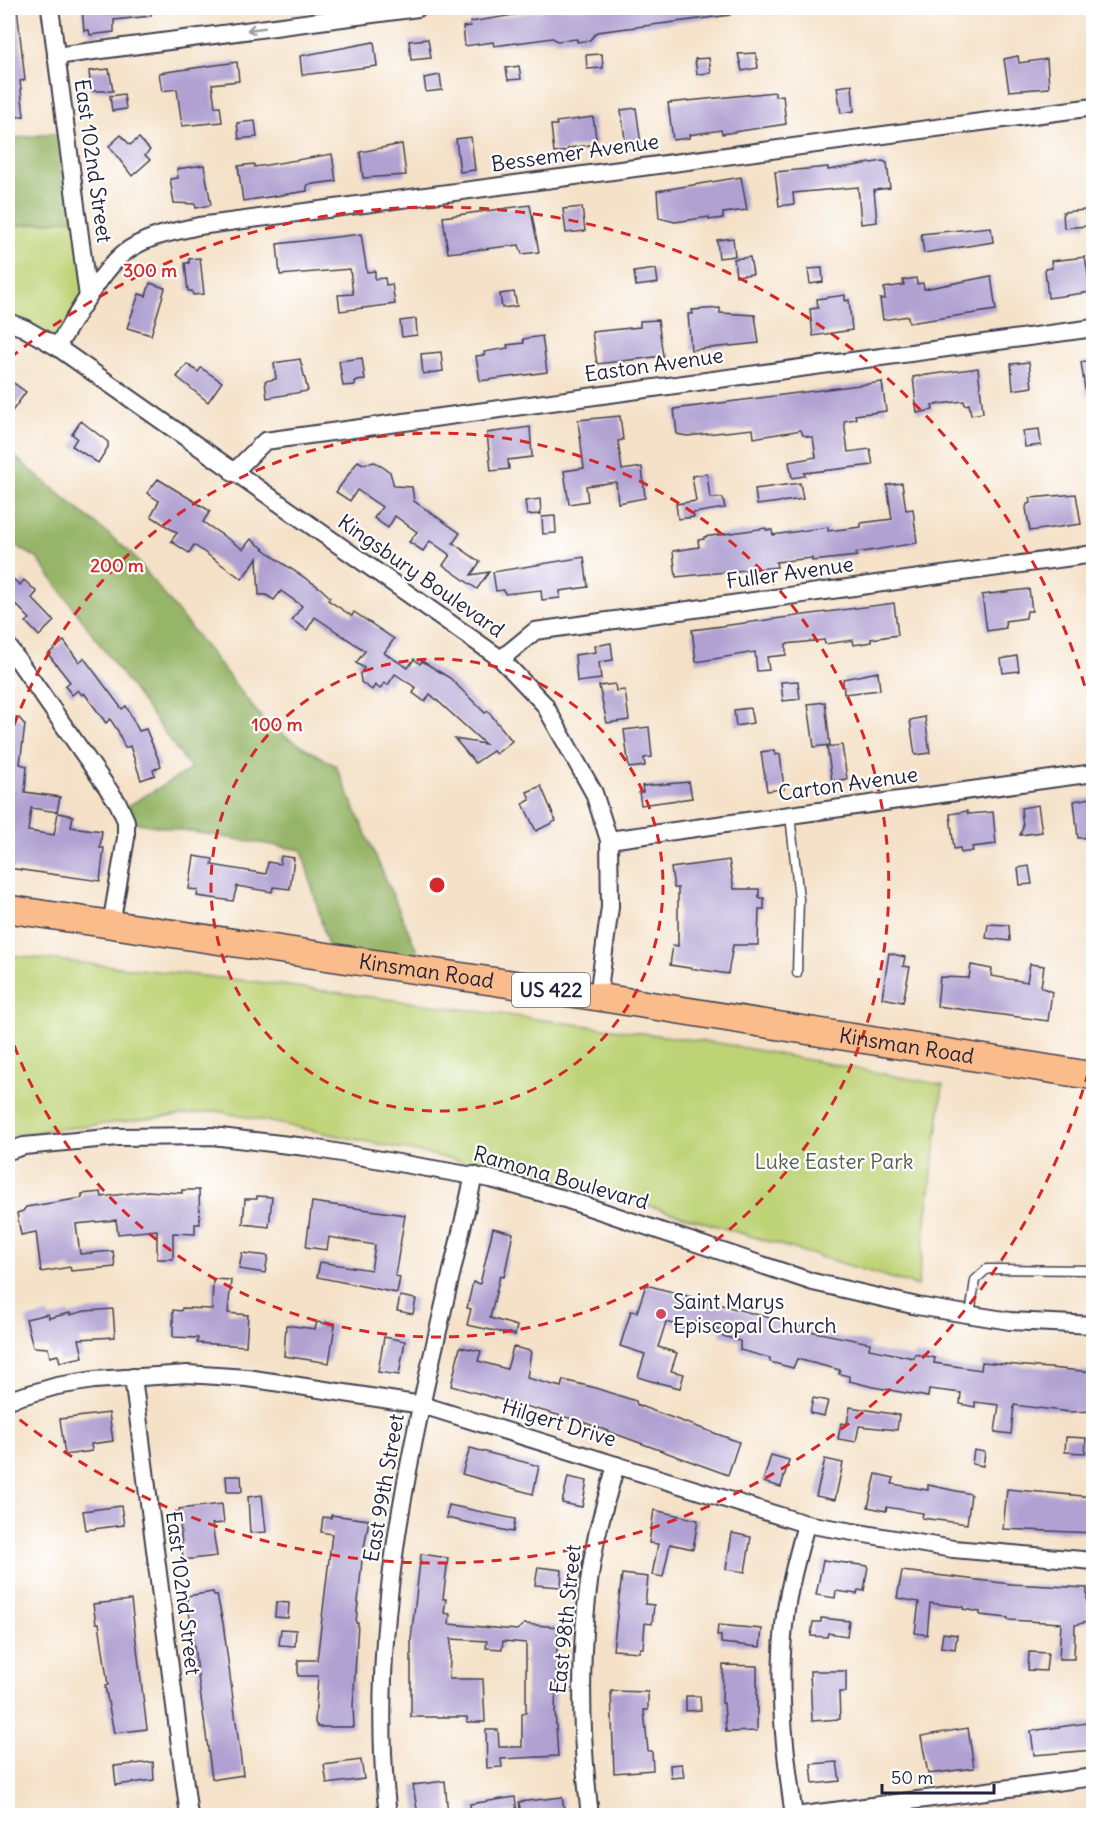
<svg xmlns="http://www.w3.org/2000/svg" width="1101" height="1823" viewBox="0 0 1101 1823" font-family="Delius,sans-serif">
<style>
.green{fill:#bed376;stroke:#707a58;stroke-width:1.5}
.forest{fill:#96b567;stroke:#5c6c51;stroke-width:1.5}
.building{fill:#b0a1d2}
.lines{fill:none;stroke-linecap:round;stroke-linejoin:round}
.lane-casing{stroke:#423f50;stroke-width:11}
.street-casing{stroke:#423f50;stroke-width:20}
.primary-casing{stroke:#423f50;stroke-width:30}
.lane{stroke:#fff;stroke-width:8}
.street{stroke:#fff;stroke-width:16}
.primary{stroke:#fabc8b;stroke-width:27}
.oneway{stroke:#9c9ca7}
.ring{fill:none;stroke:#d62828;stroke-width:3;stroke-dasharray:10 8}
.poi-dot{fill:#d1495b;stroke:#fff;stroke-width:2}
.labels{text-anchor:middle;stroke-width:4.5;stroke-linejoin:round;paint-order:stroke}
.shield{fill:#fff;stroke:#646476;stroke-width:1.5}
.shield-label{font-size:20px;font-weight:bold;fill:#22223b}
.street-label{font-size:21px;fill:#22223b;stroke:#fff}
.park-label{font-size:21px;fill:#596050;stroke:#fff}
.poi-label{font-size:21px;fill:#22223b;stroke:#fff;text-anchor:start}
.centre{fill:#d62828;stroke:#fff;stroke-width:3}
.ring-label{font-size:18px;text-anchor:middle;font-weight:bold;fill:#d62828;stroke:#fff;stroke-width:4.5;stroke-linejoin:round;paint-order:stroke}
</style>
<rect width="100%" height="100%" fill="#fff"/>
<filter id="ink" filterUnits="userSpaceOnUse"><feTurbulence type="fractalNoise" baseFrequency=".0167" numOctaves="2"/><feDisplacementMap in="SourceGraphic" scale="12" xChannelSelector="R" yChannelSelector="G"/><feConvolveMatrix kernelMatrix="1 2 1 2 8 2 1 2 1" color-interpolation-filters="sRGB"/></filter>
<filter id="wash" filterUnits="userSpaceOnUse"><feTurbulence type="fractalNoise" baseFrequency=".008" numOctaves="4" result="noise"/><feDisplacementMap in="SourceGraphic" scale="24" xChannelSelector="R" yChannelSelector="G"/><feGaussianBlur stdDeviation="1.35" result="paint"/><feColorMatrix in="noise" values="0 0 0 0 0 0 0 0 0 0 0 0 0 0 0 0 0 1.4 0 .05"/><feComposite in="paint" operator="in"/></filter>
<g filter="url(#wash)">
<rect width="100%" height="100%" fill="#f4e1c7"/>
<!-- green -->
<g class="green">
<polygon points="78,218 88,297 57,347 8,322 8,227"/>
<polygon points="8,955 258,982 724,1044 943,1085 918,1286 583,1186 217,1111 8,1135"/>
</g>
<!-- forest -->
<g class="forest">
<polygon points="67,132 78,218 8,227 8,139"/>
<polygon points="8,451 132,554 268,726 336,766 426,971 331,957 302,850 126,821 121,810 191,769 37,558 8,541"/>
</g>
<g id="blocks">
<!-- building -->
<g class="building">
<polygon points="8,8 17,8 25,80 20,81 24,116 8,118"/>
<polygon points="82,8 151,8 151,16 114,20 114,32 90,35 89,30 84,31"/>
<polygon points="544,8 730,8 730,15 597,32 590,40 577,42 577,39 557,41 553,38 494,46 493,42 465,46 463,27 471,26 470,22 545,10"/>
<polygon points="428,39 431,58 411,60 409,41"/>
<polygon points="374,42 377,66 302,75 300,56"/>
<polygon points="756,53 758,68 742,71 738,54"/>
<polygon points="602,54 603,68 587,69 586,55"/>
<polygon points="1018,56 1019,63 1047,59 1049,88 1009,91 1004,59"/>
<polygon points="709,58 711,73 697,74 695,59"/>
<polygon points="237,62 239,81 212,84 215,107 220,106 222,122 182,126 177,89 162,91 159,73"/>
<polygon points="519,66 521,79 508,80 506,68"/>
<polygon points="109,69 113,91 91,91 89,71"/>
<polygon points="440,75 442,90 426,92 424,78"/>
<polygon points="852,85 854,111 841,113 837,87"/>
<polygon points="775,92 775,96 783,95 786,124 722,134 721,130 689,135 689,138 673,140 668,103"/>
<polygon points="124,94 126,109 112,111 110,96"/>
<polygon points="636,108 641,144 626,146 621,110"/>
<polygon points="593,117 597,144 569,148 566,151 554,153 551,125 557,125 556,122"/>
<polygon points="255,121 257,137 239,139 237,123"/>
<polygon points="121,135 130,145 139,138 150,150 145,155 150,160 132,176 109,146"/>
<polygon points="471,137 475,170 460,172 456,139"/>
<polygon points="402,144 406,175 363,178 360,152"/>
<polygon points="332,154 336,181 307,185 307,191 243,201 238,166 254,164 255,167"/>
<polygon points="883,161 887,163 890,188 874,190 877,222 861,224 858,187 793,193 794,204 779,206 775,172 828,167 828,170"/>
<polygon points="204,165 211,205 196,208 195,204 174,203 170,179 178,178 177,169"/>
<polygon points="741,177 747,210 723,213 723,218 709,220 709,217 675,222 659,218 657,191"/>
<polygon points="530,205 539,252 522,254 519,245 448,253 443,217"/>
<polygon points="582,207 585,231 566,233 563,209"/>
<polygon points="1085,210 1087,226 1064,228 1063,212"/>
<polygon points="991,227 993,242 924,253 921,234"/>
<polygon points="361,234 367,272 375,271 375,279 385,278 386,285 392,284 395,304 340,311 338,295 353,294 350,269 280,275 277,244"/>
<polygon points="733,238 735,256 719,258 717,240"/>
<polygon points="750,257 753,274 736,276 734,259"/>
<polygon points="1085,257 1091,292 1048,298 1045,269 1052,268 1051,261"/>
<polygon points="200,258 204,294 193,295 192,291 188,291 185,263 189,263 189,259"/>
<polygon points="822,268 823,282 810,284 808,269"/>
<polygon points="656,269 658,283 636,286 634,272"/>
<polygon points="991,276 996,310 909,323 908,316 883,320 880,299 885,299 884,288 904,285 903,280 916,278 917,284 923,283 924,289"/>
<polygon points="150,283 165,288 151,335 127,328 139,294 146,296"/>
<polygon points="514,292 517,306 502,308 500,294"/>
<polygon points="845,295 845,301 849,300 852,330 813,336 810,309 818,308 817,299"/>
<polygon points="720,308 720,313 755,315 759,343 691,350 688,314 693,314 692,310"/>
<polygon points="416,319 417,335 402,337 400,321"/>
<polygon points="658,320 663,356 597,364 592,332 640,327 640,321"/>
<polygon points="542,336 547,372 480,381 476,356 485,355 484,352 508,348 507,345 524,343 523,339"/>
<polygon points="441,352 443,371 423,374 421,354"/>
<polygon points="362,358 365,380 355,381 355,385 343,386 339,361"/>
<polygon points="300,359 308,391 267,398 265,381 276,379 274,363"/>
<polygon points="1094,360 1094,395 1086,396 1081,362"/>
<polygon points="1029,362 1032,387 1013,390 1011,364"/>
<polygon points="187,364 198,372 201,368 222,382 208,402 177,377"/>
<polygon points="978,368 983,413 971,415 969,404 965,405 964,401 932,405 933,410 917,413 913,377"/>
<polygon points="8,379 26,392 8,417"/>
<polygon points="882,382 886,411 855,415 856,419 844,421 848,452 870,449 873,465 804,473 805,476 792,478 789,462 816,457 813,438 803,435 801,430 754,438 753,429 687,436 677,434 674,409"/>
<polygon points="620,416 623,440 618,441 622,470 642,467 645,498 618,503 616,482 586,486 588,501 569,504 564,471 584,468 578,420"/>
<polygon points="81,421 108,442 108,447 98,463 72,446 77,438 72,434"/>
<polygon points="530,427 532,457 508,460 509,469 491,471 487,433"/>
<polygon points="1039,429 1041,445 1025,447 1023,431"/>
<polygon points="358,461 363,464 375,462 390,472 394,486 412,487 414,501 460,533 453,543 480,562 471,575 489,572 477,589 443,565 450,555 430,541 423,551 409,542 417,532 395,516 388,528 374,518 382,507 357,490 350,501 336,492"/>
<polygon points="707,474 710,498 723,498 725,508 693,513 694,517 678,519 676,504 696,501 692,476"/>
<polygon points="158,479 210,511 203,522 243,549 251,539 282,563 319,587 330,597 328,600 352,616 354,612 394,639 384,653 408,668 414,659 420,664 422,661 450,678 485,713 488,711 512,741 496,754 493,751 475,763 455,739 485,744 430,694 425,702 413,693 416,688 395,674 388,685 384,683 380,689 375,685 372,690 361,682 360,674 364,668 356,663 365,651 315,617 307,630 292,620 302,606 281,591 274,600 266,595 259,595 257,558 242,579 194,545 189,553 171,541 177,533 151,516 159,501 147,493"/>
<polygon points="800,483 803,499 757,505 755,489"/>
<polygon points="902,483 906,510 913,509 917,543 856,553 857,556 812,561 812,558 776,562 777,567 676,577 673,551 699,547 698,540 704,539 704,537 766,528 766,530 772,530 773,535 828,527 828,531 861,527 861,523 892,519 887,485"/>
<polygon points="1076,494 1081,524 1030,531 1026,508 1027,504 1031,503 1030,498"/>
<polygon points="540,499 541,514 527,515 525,501"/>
<polygon points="555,516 556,533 543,534 542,517"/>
<polygon points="584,557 588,587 560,591 560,598 542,600 541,590 505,594 504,590 496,591 493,572"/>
<polygon points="13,579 20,585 24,580 37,592 32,598 54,621 39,636 26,622 30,619 8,596 8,585"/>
<polygon points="1029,589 1032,611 1027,611 1026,618 1005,621 1006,628 987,631 982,595"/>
<polygon points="894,603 898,635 871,639 871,642 854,645 853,640 825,644 824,640 786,644 786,655 767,657 769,670 757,671 755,652 696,662 692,630"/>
<polygon points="64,641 79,662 84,658 122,709 126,706 139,731 146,729 161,766 153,770 155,775 141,780 130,746 125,748 118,731 110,719 106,723 84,693 82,695 78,690 72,695 65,686 70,682 48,654"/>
<polygon points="611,643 613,660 599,662 601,679 577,682 575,655 596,652 595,646"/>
<polygon points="1017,656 1019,671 1003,673 1001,659"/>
<polygon points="878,672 880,690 844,694 843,679"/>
<polygon points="798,681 800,699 783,701 781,682"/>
<polygon points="615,684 616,691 625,690 629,720 607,723 599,686"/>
<polygon points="825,702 830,745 814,747 808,704"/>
<polygon points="750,708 753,723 736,726 734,710"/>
<polygon points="11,717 19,718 25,725 20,764 27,766 25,792 60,797 57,812 31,808 28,831 54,835 58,813 73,816 71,827 102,831 100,848 104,848 100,881 8,868 8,807 11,782 8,781 8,723 10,723"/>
<polygon points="925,717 930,753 915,755 910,720"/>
<polygon points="649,727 652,757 644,758 645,766 629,768 624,730"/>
<polygon points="842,745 847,779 832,781 827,747"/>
<polygon points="774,750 775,755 780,754 784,789 767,791 761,752"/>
<polygon points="689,782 692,798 641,805 639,792 643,792 642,786"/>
<polygon points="541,786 556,821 536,831 523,804 530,800 527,792"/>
<polygon points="1091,798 1094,837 1078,838 1074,801"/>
<polygon points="1038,805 1042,832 1020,835 1023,827 1021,808"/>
<polygon points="967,811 968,814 993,812 996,844 972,847 973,851 961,853 960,848 954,849 950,814"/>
<polygon points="194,856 213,859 212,865 266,874 268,862 280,864 281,856 294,858 290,889 273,887 272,892 237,886 233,901 197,896 198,890 189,889"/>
<polygon points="729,860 734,889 759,889 759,898 764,898 764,909 759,909 758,945 733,945 728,974 670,965 673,945 678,946 678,888 674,888 671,868"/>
<polygon points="1029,866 1032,884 1020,885 1018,868"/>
<polygon points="988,924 1009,925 1010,941 986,938"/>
<polygon points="889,953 905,957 903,966 910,967 903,1002 882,998"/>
<polygon points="1030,964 1044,966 1041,987 1052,992 1048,1021 937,1006 940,977 969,978 971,965 992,969 991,976 1027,982"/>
<polygon points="182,1190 199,1190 200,1224 195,1224 195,1234 173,1233 173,1259 157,1259 157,1230 118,1234 116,1220 76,1224 80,1254 113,1251 115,1267 71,1271 70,1267 41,1272 36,1232 21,1235 17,1213 23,1211 26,1207 82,1198 82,1194 101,1192 102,1197 147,1191 182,1193"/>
<polygon points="257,1196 272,1197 269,1227 243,1224 245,1199 257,1199"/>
<polygon points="312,1202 405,1215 395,1276 400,1277 397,1293 317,1277 320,1262 371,1270 375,1245 329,1237 327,1250 306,1247"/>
<polygon points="493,1228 513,1233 504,1277 500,1276 490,1318 517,1326 515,1335 467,1325 471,1309 467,1308 473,1282 480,1284"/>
<polygon points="242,1253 268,1256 265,1273 239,1269"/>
<polygon points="213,1279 231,1280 228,1313 248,1315 246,1346 197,1343 198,1338 173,1337 173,1310 181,1311 182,1308 212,1309"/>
<polygon points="646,1285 804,1327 804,1330 870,1343 869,1349 914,1358 915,1354 935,1358 934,1363 981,1370 982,1362 1094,1372 1094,1411 1070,1412 1014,1405 1011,1434 995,1432 999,1405 975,1402 975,1407 960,1404 961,1393 929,1389 928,1397 873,1387 849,1381 849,1376 839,1374 840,1370 797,1359 793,1368 770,1362 770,1358 740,1350 740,1341 720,1335 721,1331 696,1322 694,1330 666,1322 658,1347 677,1353 671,1371 684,1374 680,1388 651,1381 638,1377 645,1354 620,1346 631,1311 637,1312"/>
<polygon points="400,1296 416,1299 413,1314 397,1311"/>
<polygon points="113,1309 115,1337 79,1339 83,1357 60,1362 58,1355 50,1357 48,1348 33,1347 26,1319 48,1314 49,1318 70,1313 70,1315 85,1311"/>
<polygon points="317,1322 335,1325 329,1363 284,1356 286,1325 315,1329"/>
<polygon points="384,1337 405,1341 399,1375 378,1372"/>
<polygon points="460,1347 481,1351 478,1361 507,1369 513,1347 531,1351 527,1378 561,1387 563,1380 592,1387 636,1401 637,1405 739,1442 728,1475 580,1421 451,1386"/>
<polygon points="813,1398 828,1401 824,1416 810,1413"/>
<polygon points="850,1407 899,1415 897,1430 859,1426 856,1442 838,1439 841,1423 847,1424"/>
<polygon points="109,1413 113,1441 91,1444 92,1451 65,1455 60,1419"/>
<polygon points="1066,1437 1086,1438 1085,1453 1065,1452"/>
<polygon points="470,1448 539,1466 533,1494 462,1474"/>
<polygon points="974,1450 985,1452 983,1466 972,1464"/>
<polygon points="771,1455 789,1460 781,1487 763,1482"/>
<polygon points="825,1459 843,1463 835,1500 816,1496"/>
<polygon points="876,1474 894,1478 892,1484 928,1490 928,1485 971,1494 967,1524 922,1518 923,1513 887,1507 886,1511 868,1507"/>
<polygon points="226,1476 241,1476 242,1492 227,1492"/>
<polygon points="568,1477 587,1481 582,1507 562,1503"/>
<polygon points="1007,1489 1094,1497 1094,1533 1003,1529"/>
<polygon points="262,1495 266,1532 250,1533 248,1497"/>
<polygon points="222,1504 224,1523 212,1524 217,1556 183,1560 179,1509"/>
<polygon points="449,1505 515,1519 513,1532 446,1518"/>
<polygon points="121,1506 124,1525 86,1530 83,1511"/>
<polygon points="654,1510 698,1520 693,1549 670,1544 663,1577 652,1575 658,1544 649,1543"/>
<polygon points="331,1515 369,1520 362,1560 356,1623 358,1623 353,1707 354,1727 318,1727 315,1723 318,1676 298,1676 298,1660 317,1660 332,1534 321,1532 323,1517 331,1518"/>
<polygon points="732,1533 751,1537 745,1572 726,1569"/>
<polygon points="421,1554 448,1558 443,1599 446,1599 444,1613 450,1614 449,1624 517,1630 524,1624 558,1627 555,1711 558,1756 501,1759 502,1767 487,1768 486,1730 498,1730 499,1747 522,1747 522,1714 526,1713 526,1643 503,1641 502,1649 486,1648 487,1641 451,1639 449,1679 483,1679 485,1722 467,1722 467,1717 411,1717 411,1639"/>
<polygon points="823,1560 868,1566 864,1591 858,1590 857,1594 836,1591 835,1598 816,1595"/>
<polygon points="538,1567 562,1570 561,1587 535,1585"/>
<polygon points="902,1571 1011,1584 1087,1588 1087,1622 1075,1625 1074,1659 1059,1659 1061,1623 1008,1620 1008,1618 980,1615 980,1612 963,1609 963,1607 930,1603 927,1635 915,1633 919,1602 897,1598"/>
<polygon points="622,1574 648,1577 645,1604 654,1605 652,1624 645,1623 643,1648 640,1648 640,1652 613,1650"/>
<polygon points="213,1592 214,1595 217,1595 223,1623 243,1775 217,1779 212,1778 187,1596"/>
<polygon points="131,1600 147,1729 114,1733 105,1686 108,1685 99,1623 96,1623 93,1604"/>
<polygon points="276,1602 289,1603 288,1618 275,1617"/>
<polygon points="821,1618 849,1621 847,1636 828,1633 827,1637 811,1636 813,1622 821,1622"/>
<polygon points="718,1625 762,1629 760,1647 721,1643 721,1636 717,1636"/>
<polygon points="281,1629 296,1630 295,1646 279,1645"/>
<polygon points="943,1633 957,1635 955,1649 941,1647"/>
<polygon points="1029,1652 1048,1653 1046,1671 1028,1670"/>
<polygon points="723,1665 757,1666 757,1731 726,1732 724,1703 722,1703"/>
<polygon points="810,1671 846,1671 846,1692 839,1692 840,1719 812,1721"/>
<polygon points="611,1691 648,1692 648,1710 644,1710 648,1751 652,1751 653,1770 614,1773"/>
<polygon points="686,1696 700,1696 701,1710 686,1711"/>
<polygon points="1094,1722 1094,1750 1034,1755 1031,1731"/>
<polygon points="968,1728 974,1768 928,1774 921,1736"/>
<polygon points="361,1760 364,1779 327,1784 324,1765"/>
<polygon points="153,1762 154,1780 116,1785 114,1766"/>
<polygon points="837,1762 840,1781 813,1784 811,1764"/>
<polygon points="682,1764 684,1777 671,1778 670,1765"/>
<polygon points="445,1781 448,1815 418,1815 413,1785"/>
<polygon points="515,1797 517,1812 471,1815 470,1804"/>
<polygon points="562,1797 565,1815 521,1815 519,1802"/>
</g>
</g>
</g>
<g filter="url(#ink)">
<use href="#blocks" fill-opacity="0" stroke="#423f50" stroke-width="1.5"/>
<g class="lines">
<!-- lane casing -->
<g class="lane-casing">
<g id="lane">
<polyline points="790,815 799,899 797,973"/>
<polyline points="970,1315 975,1280 987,1269 1094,1270"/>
</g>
</g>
<!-- street casing -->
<g class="street-casing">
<g id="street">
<polyline points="50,8 88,297"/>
<polyline points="56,56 418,8"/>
<polyline points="8,322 24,328 57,347 501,659 544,704 594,793 609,840 610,907 598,997"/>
<path d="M57 347C72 322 102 270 124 253 146 236 173 232 199 226L1094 107"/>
<polyline points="233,473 265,441 1094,328"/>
<polyline points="8,646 118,803 126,821 126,838 111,925"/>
<polyline points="501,659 535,631 1094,554"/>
<polyline points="609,840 1094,773"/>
<polyline points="8,1151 24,1146 118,1137 212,1136 306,1147 491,1179 565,1199 813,1282 917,1306 1010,1321 1094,1325"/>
<polyline points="133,1377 189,1816"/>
<polyline points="8,1400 57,1386 94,1380 187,1374 247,1378 422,1405 806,1524 953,1549 1094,1561"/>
<path d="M388 1816C362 1599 428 1384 474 1175"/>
<path d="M590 1816C579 1725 578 1635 595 1545 600 1518 609 1491 616 1465"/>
<path d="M794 1816C784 1747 776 1679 786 1609 790 1581 799 1552 806 1524"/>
<polyline points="795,1816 1094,1777"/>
</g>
</g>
<!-- primary casing -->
<g class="primary-casing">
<g id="primary">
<path id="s1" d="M8 909 598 997 1094 1076"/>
</g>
</g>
<!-- lane -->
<use href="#lane" class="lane"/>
<!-- street -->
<use href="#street" class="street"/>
<!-- primary -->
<use href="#primary" class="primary"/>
</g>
<!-- one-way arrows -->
<defs><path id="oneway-shaft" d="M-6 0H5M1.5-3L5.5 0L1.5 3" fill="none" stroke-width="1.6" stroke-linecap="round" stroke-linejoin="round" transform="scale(1.5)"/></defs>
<use class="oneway" href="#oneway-shaft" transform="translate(256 29) rotate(172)"/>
</g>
<!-- distance rings -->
<g class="ring">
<circle cx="437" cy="885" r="226"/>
<path d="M8 742A452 452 0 1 1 8 1028"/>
<path d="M1093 1055A678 678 0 0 1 10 1412M10 358A678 678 0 0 1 1093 715"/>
</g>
<!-- markers -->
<circle class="poi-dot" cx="661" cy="1314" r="6"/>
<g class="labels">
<!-- shield labels -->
<rect class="shield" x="512" y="973" width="78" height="34" rx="4.5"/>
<g class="shield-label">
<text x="551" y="997">US 422</text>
</g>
<!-- street labels -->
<g class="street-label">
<text transform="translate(575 153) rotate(-8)" y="7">Bessemer Avenue</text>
<text transform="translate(93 161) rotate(82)" y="7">East 102nd Street</text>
<text transform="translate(654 365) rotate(-8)" y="7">Easton Avenue</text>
<text transform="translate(790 573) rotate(-8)" y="7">Fuller Avenue</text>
<text transform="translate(421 576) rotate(35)" y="7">Kingsbury Boulevard</text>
<text transform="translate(848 784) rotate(-8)" y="7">Carton Avenue</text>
<text dy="7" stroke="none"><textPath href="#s1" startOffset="423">Kinsman Road</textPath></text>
<text dy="7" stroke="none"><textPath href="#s1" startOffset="909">Kinsman Road</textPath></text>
<text transform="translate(561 1178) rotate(16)" y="7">Ramona Boulevard</text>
<text transform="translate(559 1423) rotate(17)" y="7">Hilgert Drive</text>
<text transform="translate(384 1488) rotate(-80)" y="7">East 99th Street</text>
<text transform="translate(183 1593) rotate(83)" y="7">East 102nd Street</text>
<text transform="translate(566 1619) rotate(-84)" y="7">East 98th Street</text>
</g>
<!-- park labels -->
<g class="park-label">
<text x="834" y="1169">Luke Easter Park</text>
</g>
<!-- poi labels -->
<g class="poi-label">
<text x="673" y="1309">Saint Marys<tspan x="673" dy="24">Episcopal Church</tspan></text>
</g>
</g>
<circle cx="437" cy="885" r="9" class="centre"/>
<g class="ring-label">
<text x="150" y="277">300 m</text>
<text x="117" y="572">200 m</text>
<text x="277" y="731">100 m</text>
</g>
<!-- margin -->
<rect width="1101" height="1823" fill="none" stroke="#fff" stroke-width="30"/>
<!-- scale -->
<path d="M882 1784v9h112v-9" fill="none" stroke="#22223b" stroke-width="3"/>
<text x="891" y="1784" font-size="18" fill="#22223b" stroke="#ffffff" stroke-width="4.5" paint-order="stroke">50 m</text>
</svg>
